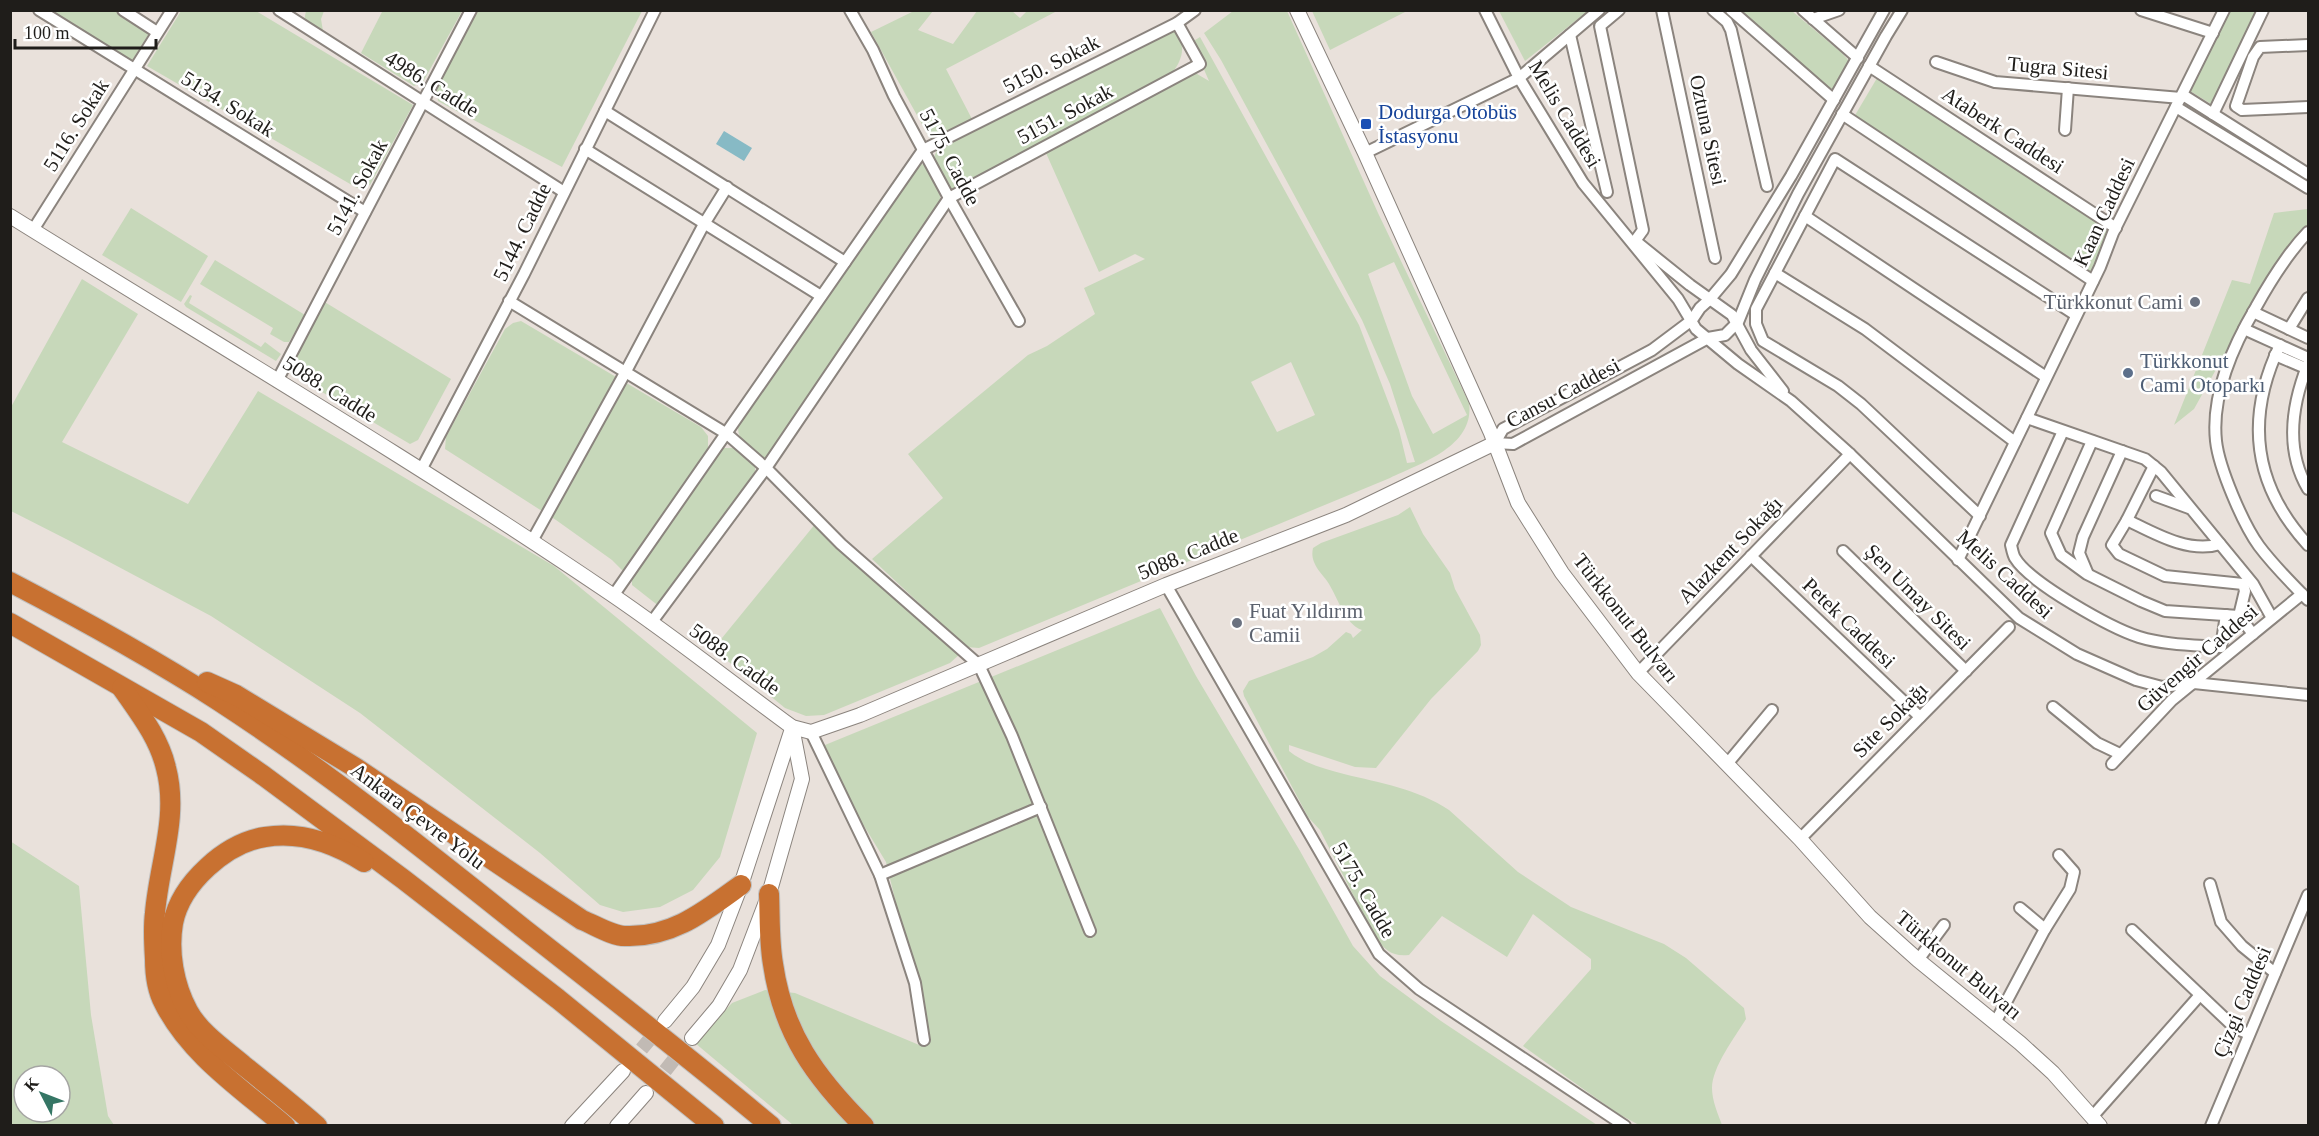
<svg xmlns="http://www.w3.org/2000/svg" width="2319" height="1136" viewBox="0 0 2319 1136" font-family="Georgia,serif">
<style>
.green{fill:#c7d8ba;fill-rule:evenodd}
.water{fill:#87bac5}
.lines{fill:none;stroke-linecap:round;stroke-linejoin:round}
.tertiary-tunnel{stroke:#c1bab4;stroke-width:14;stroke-dasharray:14 7;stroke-linecap:butt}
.minor-casing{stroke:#8b847e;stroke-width:14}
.tertiary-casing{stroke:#8b847e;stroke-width:16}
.motorway-casing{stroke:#c0c0bf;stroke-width:22}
.minor{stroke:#fff;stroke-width:10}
.tertiary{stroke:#fff;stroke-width:14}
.motorway{stroke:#c87131;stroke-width:20}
.transit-dot{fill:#1a4fb4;stroke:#fff;stroke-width:2}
.worship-dot{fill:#6b7280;stroke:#fff;stroke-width:2}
.service-dot{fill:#5c6f8a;stroke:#fff;stroke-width:2}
.labels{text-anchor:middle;stroke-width:5;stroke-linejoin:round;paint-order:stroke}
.street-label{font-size:21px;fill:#1f1d1a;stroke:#fff}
.transit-label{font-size:21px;fill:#164399;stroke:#fff;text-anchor:start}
.worship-label{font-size:21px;fill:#5b616d;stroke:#fff;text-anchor:end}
.service-label{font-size:21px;fill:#4e5e75;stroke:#fff;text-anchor:start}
</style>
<rect width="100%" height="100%" fill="#e9e1db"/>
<!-- green -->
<g class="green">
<polygon points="383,10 462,11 423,82 414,86 361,53"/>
<polygon points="48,11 115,11 150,32 131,62"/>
<polygon points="181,11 256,11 413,105 370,185 357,188 147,66"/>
<polygon points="306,11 324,11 321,19 323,31 304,21"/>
<polygon points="474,11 642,11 562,167 438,101 436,88"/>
<polygon points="914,11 933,11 918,30 953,44 977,11 1012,11 1020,18 1027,11 1057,11 946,69 973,121 933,141 929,137 871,32"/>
<path d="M1233 11H1287L1378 213 1469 403C1475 446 1422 463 1390 478L979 648 966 647 872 559 943 498 908 454 1028 355 1047 346 1095 314 1084 288 1145 259 1135 254 1099 272 1046 153 1192 71 1209 81 1192 42 1200 37 1359 325 1399 430 1407 463 1415 462 1390 384 1362 320 1221 60 1204 33ZM1394 262 1467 415 1433 434 1412 396 1368 274ZM1291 362 1315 415 1277 432 1251 382Z"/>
<polygon points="1312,11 1407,11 1330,50"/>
<polygon points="1499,11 1588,11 1525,61"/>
<polygon points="1738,11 1792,11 1842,53 1848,60 1848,65 1830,93"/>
<polygon points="2230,11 2258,11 2211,104 2190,91"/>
<path d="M1174 30C1187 44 1183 60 1171 74L952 190 947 189 934 157 938 148Z"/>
<polygon points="1880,73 2109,228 2091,272 1854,117"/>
<path d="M921 164 926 165 940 195V204L763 462C752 451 738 443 738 427L912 169Z"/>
<polygon points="131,208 208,256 181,302 102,255"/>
<polygon points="2308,209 2308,224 2267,278 2194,409 2174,425 2232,280 2250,284 2274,213"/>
<polygon points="215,260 305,315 289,342 284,342 270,334 273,328 200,284"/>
<polygon points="82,279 138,314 62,442 188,504 258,391 554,566 757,733 720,857 693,890 660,907 623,912 600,905 540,853 360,713 211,616 68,540 11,511 11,407"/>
<polygon points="190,295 192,296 189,303 261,347 265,342 281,354 276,361 186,307 184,304"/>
<polygon points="323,301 451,379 418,440 410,444 295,376 291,360"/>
<polygon points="521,321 701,427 708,436 708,448 624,572 612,560 556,520 445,449 446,437 505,329 513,323"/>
<polygon points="720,448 733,448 755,467 755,475 660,607 632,585 632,576"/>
<path d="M1410 507 1423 534 1450 573 1455 589 1480 635 1481 645 1478 651 1431 699 1376 768 1355 767 1289 745V751C1305 764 1325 769 1344 774 1380 783 1418 789 1449 810L1518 872 1571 907 1664 944 1686 958 1744 1008 1746 1019C1735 1037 1712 1067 1712 1088 1712 1101 1718 1114 1722 1125H1639L1617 1113 1523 1046 1591 969V959L1533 914 1507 957 1442 916 1409 955C1392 957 1386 950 1375 938L1320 830 1308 817 1244 696 1243 691 1249 681 1313 657 1327 649 1346 632 1351 634 1353 638 1362 630C1345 625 1337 595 1327 581 1323 575 1317 570 1314 562 1312 557 1312 553 1313 548L1321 543 1398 515Z"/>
<polygon points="816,523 961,653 950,663 824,715 806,716 785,708 713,649"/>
<polygon points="1160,608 1196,676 1300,851 1353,946 1380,976 1441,1021 1597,1125 793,1125 695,1043 732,1003 765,990 795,993 924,1047 927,1032 886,862 838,783 823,752 825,745"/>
<path d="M10 841 79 886 91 1015 108 1116 114 1125H11ZM24 1076H60V1112H24Z"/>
</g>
<!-- water -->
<polygon class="water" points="724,131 752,148 744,161 716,144"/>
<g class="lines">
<!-- tertiary-tunnel -->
<g class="tertiary-tunnel">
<polyline points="628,1065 660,1027"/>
<polyline points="652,1087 685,1046"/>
</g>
<!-- minor casing -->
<g class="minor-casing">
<g id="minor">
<polyline points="39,10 365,212"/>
<polyline points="123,10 157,32"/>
<polyline points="279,10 564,192"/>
<polyline points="850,10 873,50 894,96 949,198 1019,321"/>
<polyline points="1485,10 1519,78 1583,183 1678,299 1696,329 1738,364 1791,401 1850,454 2019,618 2077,654 2136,680 2162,687 2194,683 2308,695"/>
<polyline points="1619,10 1600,26 1643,230 1635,241"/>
<polyline points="1662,10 1715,258"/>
<polyline points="1713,10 1727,22 1731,30 1767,186"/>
<polyline points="1731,10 1834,100"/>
<polyline points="1803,10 1858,58"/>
<polyline points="1884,10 1791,176 1731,274 1710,299 1700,308 1692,320 1652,350 1503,429 1495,443 1513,444 1708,338 1725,335 1738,322 1755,280 1798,194 1886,36 1902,10"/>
<polyline points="2141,10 2213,33"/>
<polyline points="1813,19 1839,10"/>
<polyline points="1570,35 1607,192"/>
<polyline points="2308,45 2260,47 2253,57 2236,106 2242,110 2308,107"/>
<polyline points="1936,62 1995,82 2181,98"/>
<polyline points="1869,66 2116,228"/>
<polyline points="2183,95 2308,174"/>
<polyline points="2176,107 2308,188"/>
<polyline points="605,111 845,262"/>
<polyline points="1842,114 2093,281"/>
<polyline points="2213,114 2263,10"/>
<polyline points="2065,130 2068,88"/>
<polyline points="585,149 821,296"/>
<polyline points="1365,153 1519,78 1599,10"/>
<polyline points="1805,216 2046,377"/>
<polyline points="33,230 172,10"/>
<path d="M2308 232C2287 254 2271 280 2256 307 2233 346 2211 394 2216 441 2219 468 2243 524 2259 546 2274 566 2291 583 2308 600"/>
<polyline points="1639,244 1690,285 1732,315 1751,350 1783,391"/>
<polyline points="1775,273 1865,329 2015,442"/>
<polyline points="509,301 727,434 766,468 841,544 979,665 1012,736 1090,931"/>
<polyline points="2253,312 2308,338"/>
<polyline points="2244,329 2308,358"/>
<polyline points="2289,329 2308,298"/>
<path d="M2280 345C2245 418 2253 485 2308 545"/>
<polyline points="2275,355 2308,369"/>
<path d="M2308 364C2292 404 2285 450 2308 489"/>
<polyline points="277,381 471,10"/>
<polyline points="2027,418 2145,459 2161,472 2253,584 2272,618"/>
<path d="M2063 431 2011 545C2012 549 2013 555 2015 558 2030 583 2111 628 2139 637 2165 645 2194 645 2221 647L2226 615"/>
<polyline points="2092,441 2051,533 2061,555 2087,574 2141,601 2165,611 2239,616 2253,634"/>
<polyline points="421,470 524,274 655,10"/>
<polyline points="2156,496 2189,508"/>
<polyline points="1980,516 1861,404 1838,386 1763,341 1756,324 1756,309 1835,159 2076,315"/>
<polyline points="2127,520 2154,466"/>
<polyline points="532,541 625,373 704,224 727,187"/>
<path d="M2220 544C2189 554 2154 533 2127 520L2112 545 2119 554 2165 576 2243 584 2245 591 2239 616"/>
<polyline points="1843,551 1966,671"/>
<polyline points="1751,556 1920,717"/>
<polyline points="1958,560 2100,267 2113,233 2224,10"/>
<polyline points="2087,572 2079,553 2083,537 2122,451"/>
<polyline points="1166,585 1379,954 1419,989 1625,1126"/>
<polyline points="613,596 923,150 1177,23 1195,10"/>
<polyline points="651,623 766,468 949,198 1200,64 1177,23"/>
<polyline points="1638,673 1850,454"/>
<polyline points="2053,707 2097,743 2120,754"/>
<polyline points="811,732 880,875 915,983 924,1040"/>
<polyline points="1727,764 1772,710"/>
<polyline points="2112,764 2172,700 2302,594"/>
<polyline points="1800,839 2009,627"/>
<polyline points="880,875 1041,807"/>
<polyline points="2210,884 2221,922 2242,946 2275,973"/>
<polyline points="2045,929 2070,889 2074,872 2059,855"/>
<polyline points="2132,930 2235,1028 2249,1034"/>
<polyline points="1918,960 1944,925"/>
<polyline points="1995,1023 2045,929 2020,908"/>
<polyline points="2092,1117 2200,995"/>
<polyline points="2211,1126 2308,895"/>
</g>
</g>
<!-- tertiary casing -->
<g class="tertiary-casing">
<g id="tertiary">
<polyline points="1297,10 1365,153 1491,433 1518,503 1562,573 1638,673 1800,839 1870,917 1918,960 2020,1043 2053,1073 2100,1126"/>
<path d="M10 216C211 341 415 461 611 594 673 636 732 683 792 727L811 732 860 715 1166 585 1346 515 1495 443"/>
<polyline points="665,1021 693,987 718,945 741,885 791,732"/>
<polyline points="692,1038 719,1006 740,970 769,894 802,779 792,727"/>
<polyline points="572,1126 623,1071"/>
<polyline points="617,1126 646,1093"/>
</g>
</g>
<!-- motorway casing -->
<g class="motorway-casing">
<g id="motorway">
<path d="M10 582C81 619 152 658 219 701 325 770 425 850 524 929 607 994 690 1058 771 1126"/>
<polyline points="10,623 201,732 264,776 403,879 558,999 714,1126"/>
<path d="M207 682 236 695 356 768 582 920C595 925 612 936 625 936 672 938 705 911 741 885"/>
<path d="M122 688C140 714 159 738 166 768 179 817 159 864 155 913 153 928 154 943 155 959 155 973 157 990 164 1003 190 1055 242 1089 285 1126"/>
<path d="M769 894C770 917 769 941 773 964 783 1033 815 1077 864 1126"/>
<path d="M317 1126C293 1105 268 1085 243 1065 224 1049 200 1033 188 1011 174 985 168 952 173 923 181 883 226 843 265 837 301 831 334 843 364 862"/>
</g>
</g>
<!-- minor -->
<use href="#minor" class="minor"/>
<!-- tertiary -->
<use href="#tertiary" class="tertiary"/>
<!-- motorway -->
<use href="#motorway" class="motorway"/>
</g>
<!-- markers -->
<rect class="transit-dot" x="1360" y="118" width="12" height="12" rx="3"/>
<g class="worship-dot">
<circle cx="2195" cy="302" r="6"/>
<circle cx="1237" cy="623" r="6"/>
</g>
<circle class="service-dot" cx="2128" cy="373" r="6"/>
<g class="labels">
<!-- street labels -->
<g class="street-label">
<text transform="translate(1051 64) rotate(-27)" y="7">5150. Sokak</text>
<text transform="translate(2058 68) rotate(5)" y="7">Tugra Sitesi</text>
<text transform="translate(432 84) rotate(32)" y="7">4986. Cadde</text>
<text transform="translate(228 104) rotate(32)" y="7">5134. Sokak</text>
<text transform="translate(1065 114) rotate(-28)" y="7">5151. Sokak</text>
<text transform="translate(1565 114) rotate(59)" y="7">Melis Caddesi</text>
<text transform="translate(76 125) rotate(-58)" y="7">5116. Sokak</text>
<text transform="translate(1708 130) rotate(78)" y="7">Oztuna Sitesi</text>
<text transform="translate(2003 130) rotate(33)" y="7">Ataberk Caddesi</text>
<text transform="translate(950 157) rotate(62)" y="7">5175. Cadde</text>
<text transform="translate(357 187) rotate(-62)" y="7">5141. Sokak</text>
<text transform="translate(2104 212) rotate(-65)" y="7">Kaan Caddesi</text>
<text transform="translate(522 232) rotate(-64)" y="7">5144. Cadde</text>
<text transform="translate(330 389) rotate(32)" y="7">5088. Cadde</text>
<text transform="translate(1563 393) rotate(-28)" y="7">Cansu Caddesi</text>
<text transform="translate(1730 550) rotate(-46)" y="7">Alazkent Sokağı</text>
<text transform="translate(1188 554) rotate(-22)" y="7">5088. Cadde</text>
<text transform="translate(2005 574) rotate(42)" y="7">Melis Caddesi</text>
<text transform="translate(1918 597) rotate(45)" y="7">Şen Umay Sitesi</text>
<text transform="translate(1626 618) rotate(52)" y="7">Türkkonut Bulvarı</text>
<text transform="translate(1849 623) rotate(44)" y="7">Petek Caddesi</text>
<text transform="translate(2197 658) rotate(-41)" y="7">Güvengir Caddesi</text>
<text transform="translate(735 659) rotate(36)" y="7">5088. Cadde</text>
<text transform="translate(1890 720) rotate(-45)" y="7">Site Sokağı</text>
<text transform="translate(418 816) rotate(37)" y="7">Ankara Çevre Yolu</text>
<text transform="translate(1364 890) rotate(60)" y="7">5175. Cadde</text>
<text transform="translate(1959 965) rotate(40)" y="7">Türkkonut Bulvarı</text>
<text transform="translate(2242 1002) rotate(-67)" y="7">Çizgi Caddesi</text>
</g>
<!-- transit labels -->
<g class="transit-label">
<text x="1378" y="119">Dodurga Otobüs<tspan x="1378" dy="24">İstasyonu</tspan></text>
</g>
<!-- worship labels -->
<g class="worship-label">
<text x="2183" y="309">Türkkonut Cami</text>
<text x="1249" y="618" text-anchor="start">Fuat Yıldırım<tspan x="1249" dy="24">Camii</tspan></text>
</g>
<!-- service labels -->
<g class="service-label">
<text x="2140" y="368">Türkkonut<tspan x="2140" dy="24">Cami Otoparkı</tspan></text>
</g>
</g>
<!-- border -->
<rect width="2319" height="1136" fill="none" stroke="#1f1d1a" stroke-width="24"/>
<!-- north arrow -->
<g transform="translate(42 1094) rotate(312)"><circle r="28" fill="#ffffff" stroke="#a5a5a3" stroke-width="1.5"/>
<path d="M0-4.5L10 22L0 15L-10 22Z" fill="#357665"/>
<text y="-9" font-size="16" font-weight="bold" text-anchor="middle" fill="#1f1d1a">K</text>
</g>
<!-- scale -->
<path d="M15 39v9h141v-9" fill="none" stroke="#1f1d1a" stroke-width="3"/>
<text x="24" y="39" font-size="18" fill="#1f1d1a" stroke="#ffffff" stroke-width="4.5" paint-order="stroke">100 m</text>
</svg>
